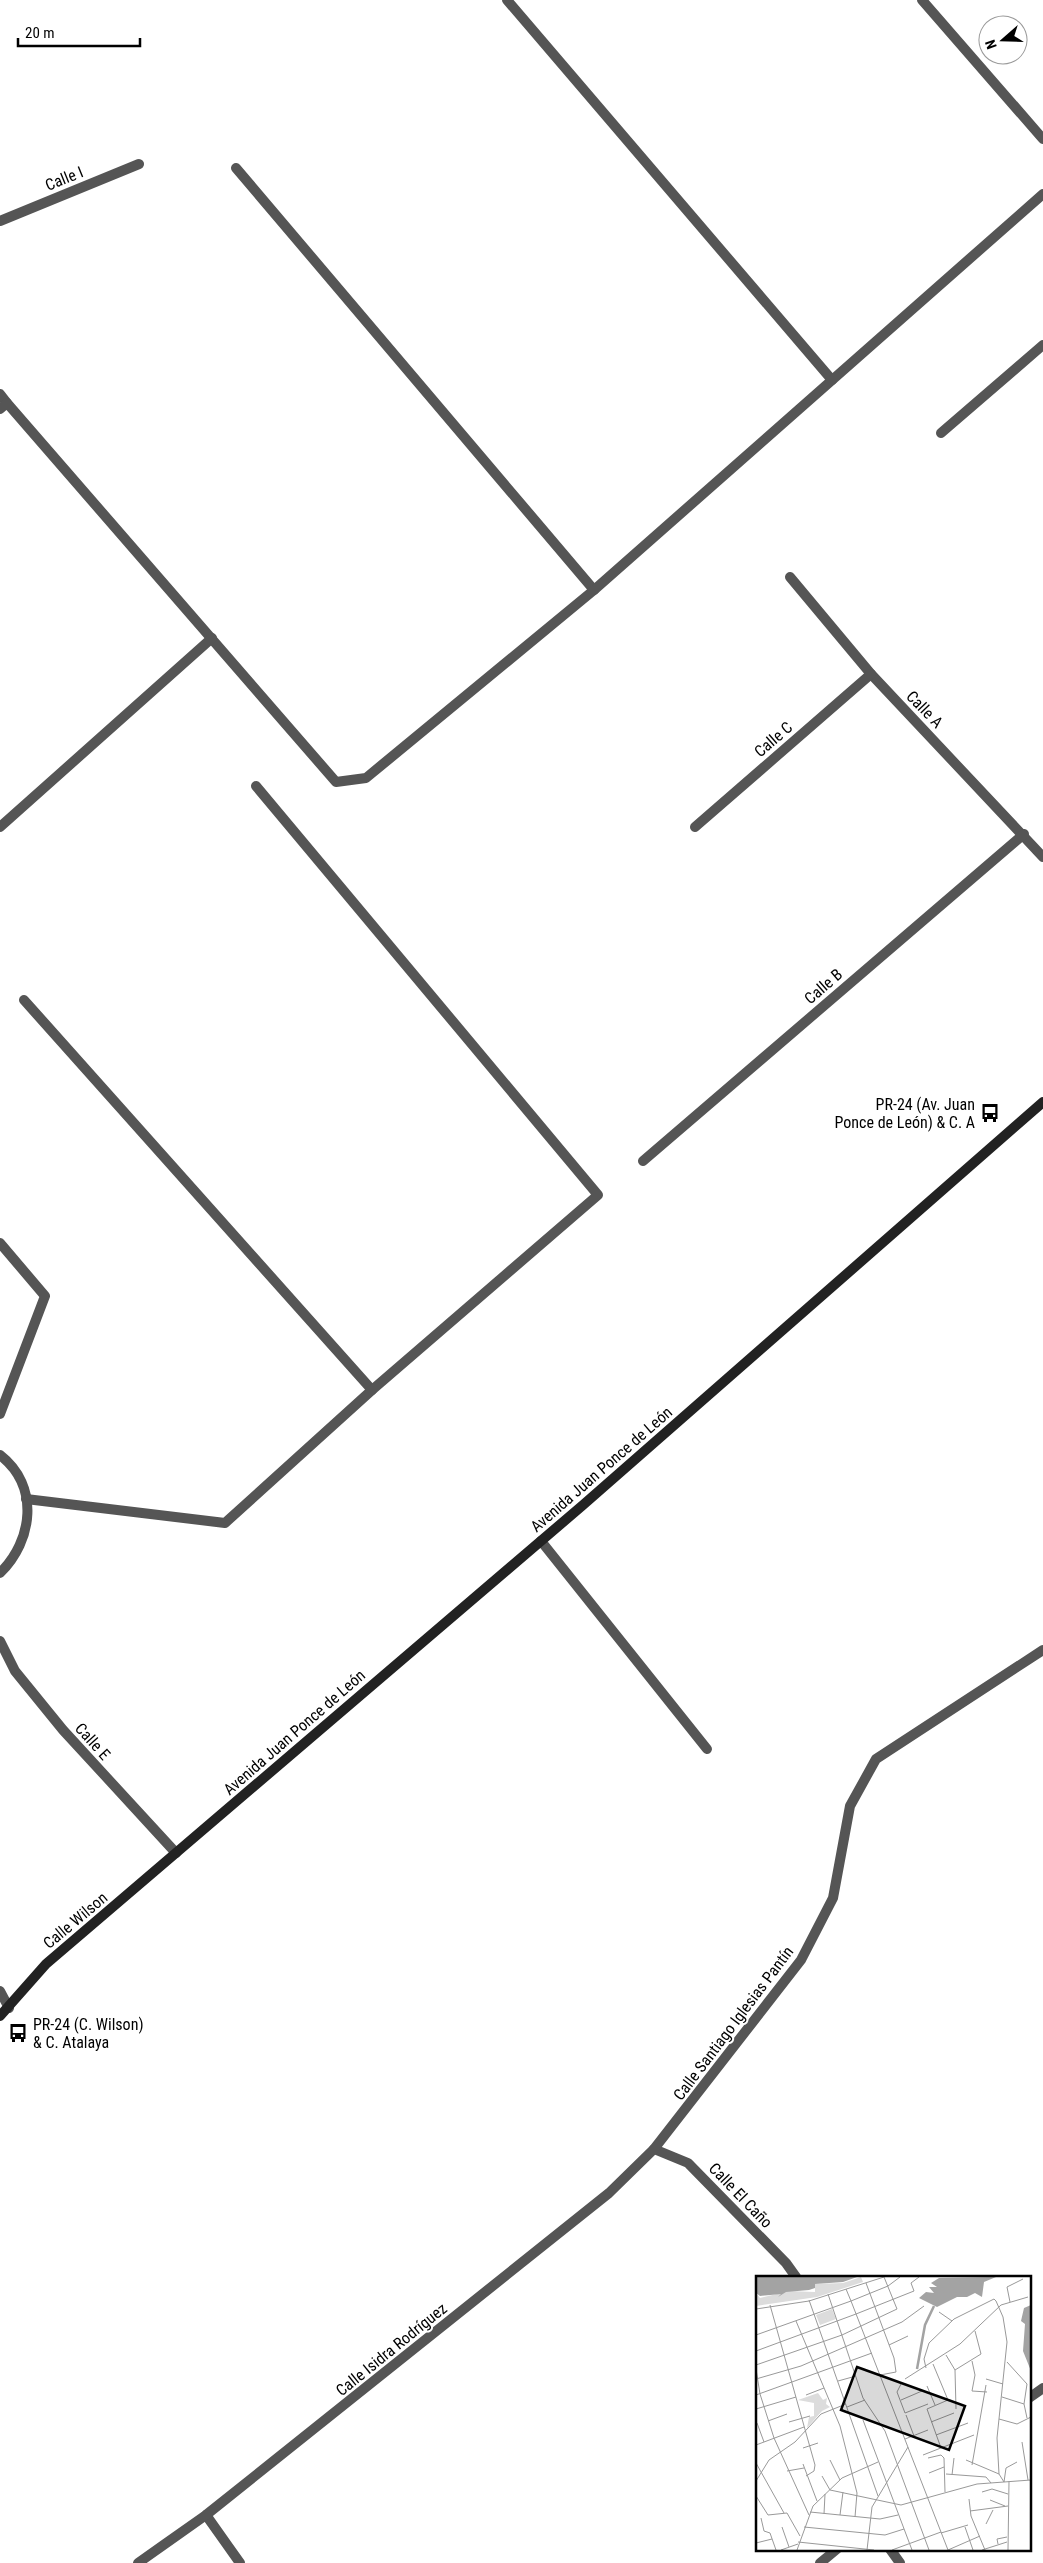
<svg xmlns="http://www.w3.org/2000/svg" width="1043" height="2563" viewBox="0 0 1043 2563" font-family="'Roboto Condensed',sans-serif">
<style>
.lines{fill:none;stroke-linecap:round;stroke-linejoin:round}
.service{stroke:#555;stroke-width:10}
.minor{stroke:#555;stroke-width:10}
.secondary{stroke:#222;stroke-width:10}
.labels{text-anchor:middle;stroke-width:4;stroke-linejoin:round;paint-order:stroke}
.street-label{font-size:16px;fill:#000;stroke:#fff}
.poi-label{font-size:16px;fill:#000;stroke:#fff;text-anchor:end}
.inset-river{fill:none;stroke:#a3a3a3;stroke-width:2.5}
.inset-road{fill:none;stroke:#999;stroke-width:1}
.view{fill:#000;fill-opacity:0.15;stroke:#000;stroke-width:2.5}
.inset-edge{fill:none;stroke:#000;stroke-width:2.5}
</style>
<rect width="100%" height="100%" fill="#fff"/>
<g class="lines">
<!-- service -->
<polyline class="service" points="0,1243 45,1296 0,1414"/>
<!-- minor -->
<g class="minor">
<polyline points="507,0 832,380"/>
<polyline points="922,0 1043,139"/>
<polyline points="236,168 594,590"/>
<polyline points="0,221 139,164"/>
<polyline points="0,394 7,403"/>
<polyline points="0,409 7,403 336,782 366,778 594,590 1043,194"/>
<polyline points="941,433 1043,345"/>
<polyline points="790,577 871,674 1043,857"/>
<polyline points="0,827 212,638"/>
<polyline points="695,827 871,674"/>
<polyline points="24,1000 372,1390"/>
<polyline points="643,1161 1024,834"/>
<path d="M0 1455C40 1486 33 1541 0 1573"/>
<polyline points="26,1499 225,1523 372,1390 598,1195 256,786"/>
<polyline points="541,1541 707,1749"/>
<polyline points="0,1641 15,1671 63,1730 176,1853"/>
<polyline points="0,1991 9,2008"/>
<polyline points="654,2149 688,2163 786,2263 796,2277"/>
<polyline points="1029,2398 1043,2388"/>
<polyline points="206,2515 240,2563"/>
<polyline points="890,2549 900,2563"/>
<polyline points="138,2563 206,2515 609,2193 654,2149 801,1960 833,1898 850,1806 876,1759 1043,1650"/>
<polyline points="820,2563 837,2549"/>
</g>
<!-- secondary -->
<polyline class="secondary" points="0,2016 46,1964 583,1505 1043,1102"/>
</g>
<!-- icons -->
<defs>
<g id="bus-bare" transform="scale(1.5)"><path d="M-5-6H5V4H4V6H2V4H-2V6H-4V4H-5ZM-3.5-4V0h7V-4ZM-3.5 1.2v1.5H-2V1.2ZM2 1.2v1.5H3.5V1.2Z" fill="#000" stroke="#fff" stroke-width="2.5" paint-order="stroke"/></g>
</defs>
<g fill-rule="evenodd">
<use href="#bus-bare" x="990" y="1113"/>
<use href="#bus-bare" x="18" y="2033"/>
</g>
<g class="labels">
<!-- street labels -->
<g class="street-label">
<text transform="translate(64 178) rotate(-22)" y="6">Calle I</text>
<text transform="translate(925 709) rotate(46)" y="6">Calle A</text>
<text transform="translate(773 739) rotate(-41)" y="6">Calle C</text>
<text transform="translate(823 986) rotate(-41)" y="6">Calle B</text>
<text transform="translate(601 1469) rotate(-41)" y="6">Avenida Juan Ponce de León</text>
<text transform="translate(294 1732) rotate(-41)" y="6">Avenida Juan Ponce de León</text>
<text transform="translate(93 1741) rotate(48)" y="6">Calle E</text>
<text transform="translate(75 1920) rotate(-40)" y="6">Calle Wilson</text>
<text transform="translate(733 2023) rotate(-53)" y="6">Calle Santiago Iglesias Pantín</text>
<text transform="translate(741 2195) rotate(46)" y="6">Calle El Caño</text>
<text transform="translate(391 2349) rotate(-39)" y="6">Calle Isidra Rodríguez</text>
</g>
<!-- poi labels -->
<g class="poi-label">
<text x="975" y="1110">PR-24 (Av. Juan<tspan x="975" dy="18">Ponce de León) &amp; C. A</tspan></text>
<text x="33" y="2030" text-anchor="start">PR-24 (C. Wilson)<tspan x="33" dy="18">&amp; C. Atalaya</tspan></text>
</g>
</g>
<!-- overview -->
<g transform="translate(756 2276)">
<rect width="275" height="275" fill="#fff"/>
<path d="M105 1 107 6 61 21 0 30V17L4 22 33 15 59 16V8L87 7ZM76 33 80 43 64 49 60 39ZM62 117 67 124 71 122 70 128 74 131 66 135 51 152 53 141 58 140V127L42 124Z" fill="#dcdcdc"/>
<path d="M0 1H101L87 6 59 8V12L53 14 30 16 22 21 25 18 4 20 0 17ZM240 1 228 6 226 21 219 17 211 21H201L181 31 163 22 170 16 178 17 173 11H181L175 7 183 2ZM275 29V95L267 75 269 48 265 45 268 32Z" fill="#a3a3a3"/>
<path class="inset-river" d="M161 93 169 49 178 30"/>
<path class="inset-road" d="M110 7 138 82 140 96 124 99M90 13 95 25 132 10 144 1M72 18 107 122 129 155 173 274M53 24 122 220M254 26 251 11 267 3M14 29 59 189 58 195 50 200M0 33 53 25 128 1M183 36 196 45M100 38 158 15 155 7 163 1M40 45 84 150 101 217 99 241M0 59 95 25 192 274M133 69 152 60M0 75 100 38M190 79 199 94 200 133M216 85 219 99 216 115 231 116M251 86 271 108 268 128 271 142M177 88 192 124 171 133 185 172M0 89 86 59 141 33 128 1M170 92 168 83 173 67 198 43 238 23 240 25 247 41 251 66 241 162 243 198 248 206M0 93 4 118 18 162 53 239M199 94 225 78 219 55M0 103 45 90 91 70 146 46 168 30M149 103 204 68 245 29 272 21M230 103 247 108M82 105 100 100M145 108 141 116 149 137 172 128M171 110 179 129M0 119 116 77M50 119 68 112M246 121 268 128M145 124 166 115M91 131 109 124M0 133 40 121M150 139 158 160M243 143 261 148 275 141M107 144 156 274M12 145 31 138M33 146 54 140M175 146 198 137M1 147 8 166M180 159 212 147M149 163 172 154M266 166 272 204M0 169 48 151M47 172 62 167M167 179 218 159M172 182 185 179 188 182 189 216M74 184 84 204M210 184 243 198M0 187 28 237M47 188 61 225M216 189 230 109M31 195 48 192M173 197 188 191M190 198 230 201 235 207M196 199 198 182M66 200 74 214M0 205 13 184 39 166 65 138 90 128M248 206 250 192 261 186M74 214 145 229 221 208 275 204M226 216 236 213 252 218M0 220 12 239M213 223 215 240 229 274M234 224 249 230M214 235 252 230M54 236 124 243 142 239M68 238 69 218M12 239 31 237 44 260M84 239 87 216M5 242 8 255 14 257 20 274M230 248 237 234M26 251 33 271M48 251 129 259 148 253M209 251 217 274M185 257 212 249M42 266 118 274M0 267 16 263M242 268 241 263 251 261M25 274 42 268M41 274 57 230 86 202 122 186M111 274 116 231 152 171M136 274 185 256M192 274 224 260M226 274 251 266M252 274 253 205"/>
<path class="view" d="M101 91 209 130 193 174 85 134Z"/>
<rect width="275" height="275" class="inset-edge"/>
</g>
<!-- north arrow -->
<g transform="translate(1003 40) rotate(250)"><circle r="24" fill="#ffffff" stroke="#999999"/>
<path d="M0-4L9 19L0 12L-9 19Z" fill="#000000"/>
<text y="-8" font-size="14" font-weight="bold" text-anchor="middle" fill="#000000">N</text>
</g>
<!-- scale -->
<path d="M18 38v8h122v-8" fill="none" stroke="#000000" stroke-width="2.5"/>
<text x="25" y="38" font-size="15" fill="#000000" stroke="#ffffff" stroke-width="4" paint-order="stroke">20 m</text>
</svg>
